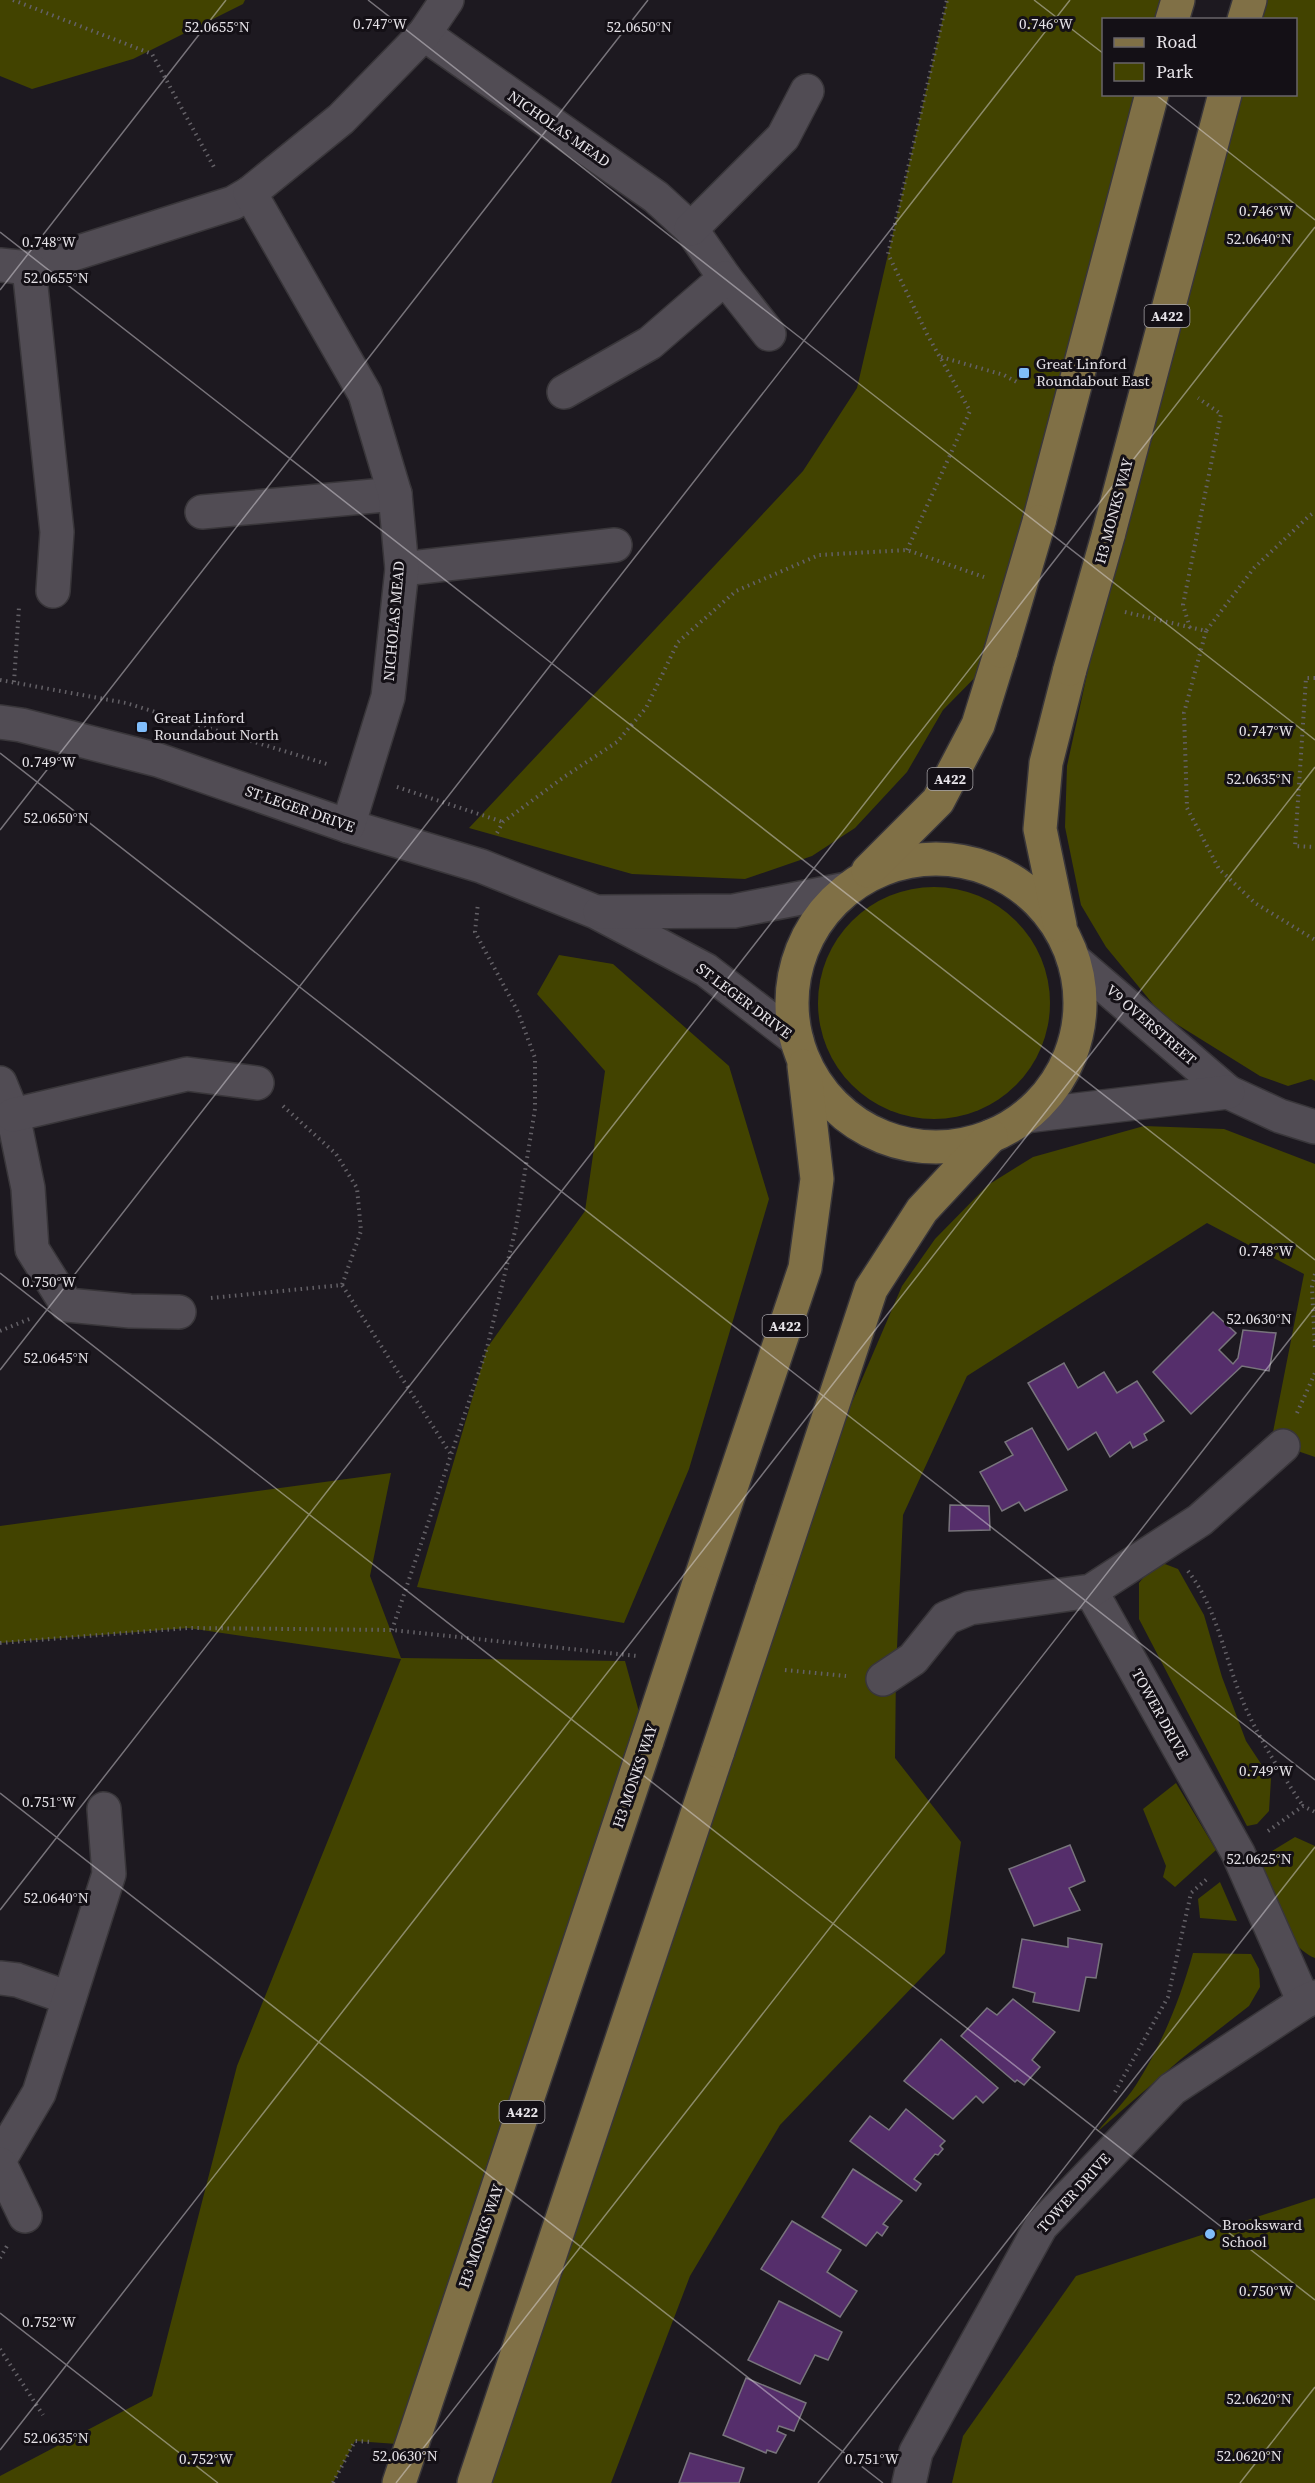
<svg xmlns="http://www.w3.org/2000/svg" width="1315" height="2483" viewBox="0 0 1315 2483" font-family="'Source Serif 4',serif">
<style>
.green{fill:#424300}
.building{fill:#552e6b;stroke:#78747c;stroke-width:1.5}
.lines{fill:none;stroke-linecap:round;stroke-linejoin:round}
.minor-casing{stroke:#39363a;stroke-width:36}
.major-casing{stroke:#39363a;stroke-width:36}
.path{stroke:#646167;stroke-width:4;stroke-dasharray:1.5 4.5;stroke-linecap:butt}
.minor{stroke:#514c54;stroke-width:33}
.major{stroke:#807046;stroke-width:33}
.major-bridge-casing{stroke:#39363a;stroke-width:36;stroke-linecap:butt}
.major-bridge{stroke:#807046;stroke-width:33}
.ticks{fill:none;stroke:#e6e3e8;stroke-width:1.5;stroke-opacity:0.45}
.poi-dot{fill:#80bdfa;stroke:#141016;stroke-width:2}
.labels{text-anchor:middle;stroke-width:6;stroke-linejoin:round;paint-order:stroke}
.shield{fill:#141016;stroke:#a7a4a9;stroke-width:1.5}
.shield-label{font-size:14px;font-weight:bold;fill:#e6e3e8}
.street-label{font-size:15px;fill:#e6e3e8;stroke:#141016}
.poi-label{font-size:15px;fill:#e6e3e8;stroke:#141016;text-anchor:start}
.ticks-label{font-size:15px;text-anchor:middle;fill:#e6e3e8;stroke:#141016;stroke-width:6;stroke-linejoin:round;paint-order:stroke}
</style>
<rect width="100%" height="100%" fill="#1d1920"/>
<!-- green -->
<g class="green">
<polygon points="0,0 245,0 243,4 133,59 32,89 0,76"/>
<polygon points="947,0 1178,0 1172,19 1104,20 1104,94 1152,95 1001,651 943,710 907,772 855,828 812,856 745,879 632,874 469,828 803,471 857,388"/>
<polygon points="1250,0 1315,0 1315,1081 1311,1079 1288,1086 1260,1076 1162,1015 1106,947 1081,905 1065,827 1067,766 1086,679 1174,289 1225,95 1296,94 1296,20 1244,19"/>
<circle cx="934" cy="1003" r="116"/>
<polygon points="559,955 613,964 729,1066 769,1199 689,1469 624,1623 417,1587 487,1348 585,1211 605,1071 537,994"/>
<polygon points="1144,1126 1224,1129 1315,1164 1315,1457 1283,1446 1273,1432 1304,1274 1207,1223 967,1376 903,1515 896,1670 895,1758 961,1842 945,1953 780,2125 690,2276 611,2483 474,2483 771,1591 902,1286 935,1239 988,1185 1033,1157"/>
<polygon points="391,1473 370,1576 401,1658 625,1661 647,1741 411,2445 355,2441 333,2483 0,2483 0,2476 152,2396 237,2066 401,1659 188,1628 0,1643 0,1526"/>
<polygon points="1157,1561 1178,1569 1204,1615 1222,1677 1246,1741 1271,1779 1269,1811 1257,1824 1247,1826 1139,1619 1139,1583"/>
<polygon points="1176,1783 1216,1850 1175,1887 1163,1877 1166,1866 1143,1809"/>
<path d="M1295 1837 1315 1846V1958C1293 1950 1269 1909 1261 1887 1258 1879 1259 1868 1259 1859Z"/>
<polygon points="1220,1882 1237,1921 1200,1918 1198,1899"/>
<path d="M1193 1953 1251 1954 1259 1969 1260 1987 1249 2006 1181 2059 1097 2132C1110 2116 1125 2102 1136 2085 1162 2044 1180 2000 1193 1953Z"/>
<polygon points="1315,2198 1315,2483 952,2483 963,2436 1076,2276"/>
</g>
<!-- building -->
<g class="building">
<polygon points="1213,1312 1236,1333 1219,1350 1233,1364 1238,1358 1243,1330 1276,1333 1269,1371 1242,1366 1191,1414 1153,1372"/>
<polygon points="1064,1363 1078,1388 1104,1372 1117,1393 1137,1381 1164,1421 1144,1434 1147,1440 1133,1448 1130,1442 1110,1457 1096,1432 1068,1450 1028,1383"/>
<polygon points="1032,1428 1067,1490 1025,1511 1019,1502 1002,1511 980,1472 1013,1455 1005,1442"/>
<polygon points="950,1505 989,1506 990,1530 949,1531"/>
<polygon points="1070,1845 1085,1881 1069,1888 1080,1910 1034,1926 1009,1869"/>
<polygon points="1068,1938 1102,1944 1096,1978 1086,1977 1079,2011 1033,2002 1035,1993 1013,1987 1022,1939 1068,1947"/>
<polygon points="1013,1999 1055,2032 1032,2060 1040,2067 1024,2085 1017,2080 1015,2082 961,2036 987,2008 997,2015"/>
<polygon points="941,2039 998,2088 983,2103 976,2096 953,2119 904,2081"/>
<polygon points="906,2109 945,2141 940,2146 943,2149 938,2155 935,2154 914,2179 921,2184 916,2191 850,2141 870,2116 889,2130"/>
<polygon points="853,2169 902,2201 883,2224 888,2227 882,2236 877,2232 866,2246 822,2217"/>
<polygon points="792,2221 841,2250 827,2272 857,2291 840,2317 761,2269"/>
<polygon points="779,2301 842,2332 828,2360 815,2355 800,2384 748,2360"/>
<polygon points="746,2378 806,2403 794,2431 779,2426 777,2431 786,2435 776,2453 767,2450 766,2453 723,2435"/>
<polygon points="690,2453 744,2468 739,2483 679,2483"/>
</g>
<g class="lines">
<!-- minor casing -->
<g class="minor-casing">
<g id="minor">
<polyline points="424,34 656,197 691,229 725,278 769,334"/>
<polyline points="691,229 783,137 807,91"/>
<polyline points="0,265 29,268 233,203 250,193"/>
<polyline points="29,268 57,532 53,591"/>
<polyline points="564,392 650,343 725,278"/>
<polyline points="202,512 395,494"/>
<polyline points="402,569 615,545"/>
<polyline points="0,722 21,725 158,760 348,826 481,866 596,912 706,970 797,1040"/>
<polyline points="348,826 388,697 402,569 395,494 365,394 250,193 341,119 424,34 447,0"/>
<polyline points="600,912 734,911 847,889"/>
<polyline points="1073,959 1228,1092 1280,1116 1315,1127"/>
<polyline points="0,1083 13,1115 28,1188 32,1249 67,1305 130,1311 179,1312"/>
<polyline points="13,1115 187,1074 257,1083"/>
<polyline points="1026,1116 1228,1092"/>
<polyline points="1091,1591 1238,1853 1304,2002"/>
<polyline points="883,1679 913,1659 946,1618 970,1608 1091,1591 1200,1520 1283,1446"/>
<polyline points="0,1978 17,1980 69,1998"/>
<polyline points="0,2159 39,2093 109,1874 104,1809"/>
<polyline points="0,2164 25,2216"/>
<polyline points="909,2483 916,2452 1041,2226 1172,2089 1304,2002 1315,1997"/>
</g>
</g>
<!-- major casing -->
<g class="major-casing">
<g id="major">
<polyline points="1172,20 1178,0"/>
<polyline points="1244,20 1250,0"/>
<polyline points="1039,522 1152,94"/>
<polyline points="1108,536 1225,94"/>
<circle cx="936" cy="1003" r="144"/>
<polyline points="868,871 938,801 978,725 1001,651"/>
<polyline points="1060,925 1040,829 1046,763 1070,669"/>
<polyline points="699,1583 805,1268 817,1179 804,1066"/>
<polyline points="771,1591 871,1289 922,1210 991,1136"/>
<polyline points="399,2483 647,1741"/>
<polyline points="474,2483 718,1751"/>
</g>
</g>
<!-- path -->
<g class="path">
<polyline points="13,0 152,54 215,169"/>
<polyline points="941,357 1004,375 1020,384"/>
<polyline points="907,550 970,411 927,334 888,254 947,0"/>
<polyline points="1125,612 1206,631 1254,568 1309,516 1315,512"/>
<polyline points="1190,628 1183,605 1221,414 1198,398"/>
<polyline points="1206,631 1184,713 1187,808 1219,869 1255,903 1315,940"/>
<polyline points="1315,678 1306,678 1295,846 1315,847"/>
<polyline points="0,680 126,703 330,765"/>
<polyline points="14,682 19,607"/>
<polyline points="397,787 503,822"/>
<polyline points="497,833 503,822 564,777 617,742 646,708 678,642 736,591 819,555 907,550 984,577"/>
<polyline points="283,1106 336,1154 357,1188 361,1231 342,1285"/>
<polyline points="1315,1274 1312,1287 1315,1349"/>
<polyline points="211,1298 342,1285 450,1453"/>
<polyline points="0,1331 32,1318"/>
<polyline points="1297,1413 1315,1373"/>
<path d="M1188 1571C1215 1606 1223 1649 1238 1689 1254 1732 1278 1768 1303 1806"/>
<polyline points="392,1630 487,1348 516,1227 535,1109 535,1058 518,1012 475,932 478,903"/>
<polyline points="0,1643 188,1628 392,1630 637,1656"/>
<polyline points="785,1670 846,1676"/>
<polyline points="1268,1831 1303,1806 1315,1812"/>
<polyline points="1115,2092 1168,1997 1191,1893 1208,1878"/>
<polyline points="0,2258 7,2246"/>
<polyline points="0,2349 43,2415"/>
<polyline points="333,2483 355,2441 373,2442"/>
</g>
<!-- minor -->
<use href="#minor" class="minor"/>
<!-- major -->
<use href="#major" class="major"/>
<!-- major-bridge casing -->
<g class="major-bridge-casing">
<g id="major-bridge">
<polyline points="1001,651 1039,522"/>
<polyline points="1070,669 1108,536"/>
<polyline points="647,1741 699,1583"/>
<polyline points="718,1751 771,1591"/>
</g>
</g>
<!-- major-bridge -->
<use href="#major-bridge" class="major-bridge"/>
</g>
<!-- ticks -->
<path class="ticks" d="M368 0 1315 740M1034 0 1104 54M1155 94 1315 220M0 232 1315 1260M0 290 226 0M0 753 1315 1780M0 830 648 0M0 1273 1315 2300M0 1370 1070 0M0 1793 883 2483M0 1910 1315 227M0 2313 218 2483M0 2450 1315 767M396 2483 1315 1307M818 2483 1315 1847M1240 2483 1315 2387"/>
<!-- markers -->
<g class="poi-dot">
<rect x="1018" y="367" width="12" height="12" rx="3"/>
<rect x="136" y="721" width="12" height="12" rx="3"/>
<circle cx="1210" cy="2234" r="6"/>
</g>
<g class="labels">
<!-- shield labels -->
<g class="shield">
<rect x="1144.5" y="305" width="45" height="22" rx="4.5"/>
<rect x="927.5" y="768" width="45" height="22" rx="4.5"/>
<rect x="762.5" y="1315" width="45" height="22" rx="4.5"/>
<rect x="499.5" y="2101" width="45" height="22" rx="4.5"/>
</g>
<g class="shield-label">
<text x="1167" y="321">A422</text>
<text x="950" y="784">A422</text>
<text x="785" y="1331">A422</text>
<text x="522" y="2117">A422</text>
</g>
<!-- street labels -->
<g class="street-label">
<text transform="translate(559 129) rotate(35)" y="5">NICHOLAS MEAD</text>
<text transform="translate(1114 511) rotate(-75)" y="5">H3 MONKS WAY</text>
<text transform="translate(394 621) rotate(-85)" y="5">NICHOLAS MEAD</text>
<text transform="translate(300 809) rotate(19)" y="5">ST LEGER DRIVE</text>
<text transform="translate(744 1001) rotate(37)" y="5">ST LEGER DRIVE</text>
<text transform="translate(1151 1025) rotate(41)" y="5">V9 OVERSTREET</text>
<text transform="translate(1160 1714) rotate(61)" y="5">TOWER DRIVE</text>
<text transform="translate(635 1776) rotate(-71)" y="5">H3 MONKS WAY</text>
<text transform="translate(1074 2193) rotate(-48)" y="5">TOWER DRIVE</text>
<text transform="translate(481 2236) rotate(-71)" y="5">H3 MONKS WAY</text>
</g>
<!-- poi labels -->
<g class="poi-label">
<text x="1036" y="369">Great Linford<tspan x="1036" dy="17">Roundabout East</tspan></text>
<text x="154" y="723">Great Linford<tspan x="154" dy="17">Roundabout North</tspan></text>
<text x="1222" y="2230">Brooksward<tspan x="1222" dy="17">School</tspan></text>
</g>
</g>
<g class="ticks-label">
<text x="1046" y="29">0.746°W</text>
<text x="380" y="29">0.747°W</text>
<text x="217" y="32">52.0655°N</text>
<text x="639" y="32">52.0650°N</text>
<text x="1266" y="216">0.746°W</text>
<text x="1259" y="244">52.0640°N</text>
<text x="49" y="247">0.748°W</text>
<text x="56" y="283">52.0655°N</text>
<text x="1266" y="736">0.747°W</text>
<text x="49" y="767">0.749°W</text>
<text x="1259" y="784">52.0635°N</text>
<text x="56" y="823">52.0650°N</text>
<text x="1266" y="1256">0.748°W</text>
<text x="49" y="1287">0.750°W</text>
<text x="1259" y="1324">52.0630°N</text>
<text x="56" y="1363">52.0645°N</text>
<text x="1266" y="1776">0.749°W</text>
<text x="49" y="1807">0.751°W</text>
<text x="1259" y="1864">52.0625°N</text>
<text x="56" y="1903">52.0640°N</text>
<text x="1266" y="2296">0.750°W</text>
<text x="49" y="2327">0.752°W</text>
<text x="1259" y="2404">52.0620°N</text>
<text x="56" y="2443">52.0635°N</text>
<text x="405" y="2461">52.0630°N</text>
<text x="1249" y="2461">52.0620°N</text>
<text x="206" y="2464">0.752°W</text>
<text x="872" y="2464">0.751°W</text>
</g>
<!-- legend -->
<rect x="1102" y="18" width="195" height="78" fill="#141016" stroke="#68646a" stroke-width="1.5"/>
<rect x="1114" y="38" width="30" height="9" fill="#807046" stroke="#68646a" stroke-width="1.5"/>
<text x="1156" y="48" font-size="18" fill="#e6e3e8">Road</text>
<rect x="1114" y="63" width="30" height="18" fill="#424300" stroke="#68646a" stroke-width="1.5"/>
<text x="1156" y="78" font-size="18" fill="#e6e3e8">Park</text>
</svg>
